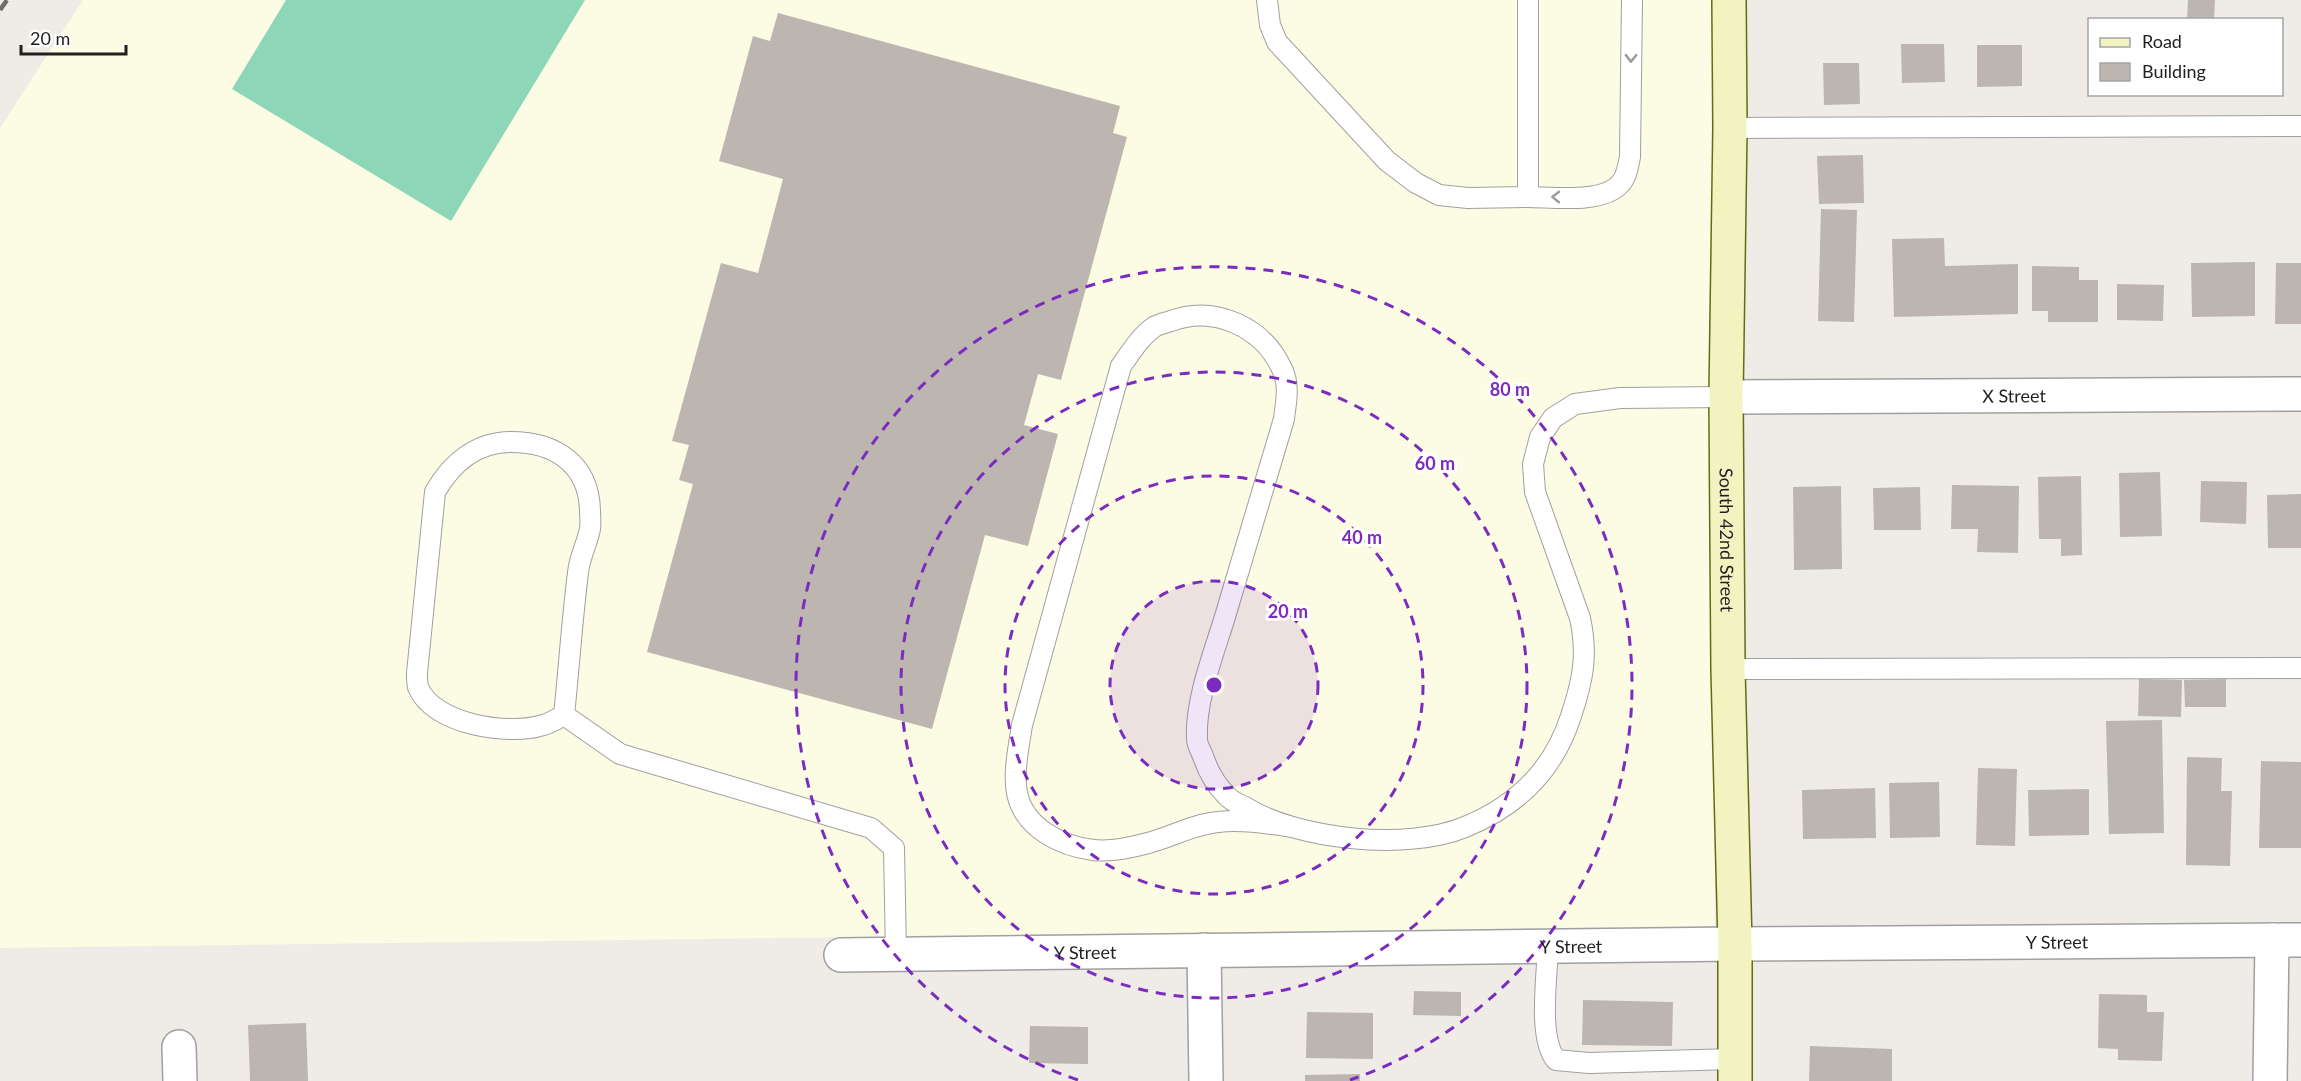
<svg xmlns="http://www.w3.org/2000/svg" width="2301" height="1081" font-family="Lato,sans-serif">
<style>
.education{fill:#fcfbe3}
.pitch{fill:#8dd6b8}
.building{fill:#bcb5b0}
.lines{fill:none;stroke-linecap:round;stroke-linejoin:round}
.lane-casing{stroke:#a0a0a0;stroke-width:22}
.street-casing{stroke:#a0a0a0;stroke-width:36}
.secondary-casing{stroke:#656c10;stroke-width:36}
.lane{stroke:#fff;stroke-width:20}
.street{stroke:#fff;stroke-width:33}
.secondary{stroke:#f2f3c0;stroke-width:33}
.rail{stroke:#6d6d6d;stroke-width:4.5;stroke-dasharray:12 12;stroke-linecap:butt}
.oneway{stroke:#9a9a9a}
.ring{fill:none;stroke:#7b2cbf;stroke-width:3;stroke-dasharray:10 8}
.labels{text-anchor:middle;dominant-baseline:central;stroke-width:6;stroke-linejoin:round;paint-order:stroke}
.street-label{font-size:18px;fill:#1f1f1f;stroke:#fff}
.centre{fill:#7b2cbf;stroke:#fff;stroke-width:3}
.ring-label{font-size:18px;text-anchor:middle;font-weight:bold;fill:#7b2cbf;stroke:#fff;stroke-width:6;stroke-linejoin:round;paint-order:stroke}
</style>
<rect width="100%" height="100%" fill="#efece7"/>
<path class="education" d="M83 0H1717L1715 926 0 948V128Z"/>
<path class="pitch" d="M286 0H585L451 221 232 89Z"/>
<path class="building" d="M2188 0H2215L2214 20H2187Z
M778 13 1120 106 1113 133 1127 137 1061 380 1038 374 1024 425 1058 434 1028 546 985 535 932 729 647 652 693 484 679 480 689 445 672 441 721 263 758 273 783 179 719 161 753 36 770 41Z
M1901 44H1944L1945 82 1902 83Z
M1977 45H2022V86L1977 87Z
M1823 63H1859L1860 104 1824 105Z
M1863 155 1864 203 1819 204 1817 156Z
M1821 209 1857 210 1854 322 1818 321Z
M1944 238 1945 266 2018 264V314L1894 317 1892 239Z
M2255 262V316L2192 317 2191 263Z
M2276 263H2301V324H2275Z
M2032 266 2079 267V280H2098V322H2048V311H2032Z
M2117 284 2164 285 2163 321 2117 320Z
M2160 472 2162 536 2120 537 2119 473Z
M2081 476 2082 555 2061 556V539H2039L2038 477Z
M2201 481 2247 482 2246 524 2200 522Z
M1952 485 2019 486 2018 553 1977 552 1978 529H1951Z
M1841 486 1842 569 1794 570 1793 487Z
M1920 487 1921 530H1874L1873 488Z
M2301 494V548H2268L2267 495Z
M2139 679 2182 680 2181 717 2138 716Z
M2226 679V707H2185L2184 680Z
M2162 720 2164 833 2109 834 2106 721Z
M2187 757 2222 758 2221 791H2232L2230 866 2186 865Z
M2261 761 2301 762V848H2259Z
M1978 768 2017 769 2015 846 1976 845Z
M1939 782 1940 837 1890 838 1889 783Z
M1875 788 1876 838 1803 839 1802 790Z
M2089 789V835L2029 836 2028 790Z
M1414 991 1461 992V1016L1413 1015Z
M2099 994 2147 995V1012H2164L2162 1061 2118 1060V1049L2098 1048Z
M1583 1000 1673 1002 1672 1046 1582 1045Z
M1307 1012 1373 1013V1059L1306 1058Z
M306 1023 308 1081H250L248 1025Z
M1030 1026 1088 1027V1064L1029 1063Z
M1810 1046 1892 1049V1081H1809Z
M1360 1074V1081H1305V1075Z"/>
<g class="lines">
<defs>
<path id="lane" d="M1267 0 1270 25 1277 42 1387 161 1416 183 1439 195 1468 198 1528 197V0
M1730 128 2301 126
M1528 197C1553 197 1602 204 1620 184 1627 177 1628 166 1630 157L1632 0
M1728 669 2301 668
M564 715C558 718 551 723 543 725 510 736 433 725 418 687 417 683 417 677 417 673L435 492C451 464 476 442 511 442 555 442 589 464 590 511 590 517 591 523 590 529 587 544 579 558 578 573 572 620 569 668 564 715L620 754 871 828 894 848 896 955
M1291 827C1268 823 1242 819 1218 822 1194 824 1171 837 1148 843 1130 848 1111 852 1093 850 1061 846 1024 828 1017 793 1013 772 1019 746 1022 725L1121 366C1131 352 1140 337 1154 327 1159 324 1165 323 1171 321 1215 305 1263 327 1282 369 1290 385 1286 402 1284 419 1264 486 1244 553 1224 620 1213 655 1195 702 1197 739 1197 745 1201 751 1203 756 1208 771 1215 784 1226 795 1230 800 1238 804 1245 807 1298 840 1407 851 1465 827 1517 806 1554 769 1571 716 1583 680 1588 655 1580 618L1535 492 1533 464 1540 437 1553 418 1575 404 1620 398 1726 397
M1548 947C1547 977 1538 1038 1556 1060L1589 1063 1735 1059"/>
<g id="street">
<path id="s1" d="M1726 397 2301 394"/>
<path d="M1204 950 1206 1081"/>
<path id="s2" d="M841 955 1735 944 2301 940"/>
<path d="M179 1047 180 1081"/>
<path d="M2270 1081 2272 940"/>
</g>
<g id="secondary">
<path id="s3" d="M1729 0 1730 128 1726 397 1728 669 1735 944V1081"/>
</g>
</defs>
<use href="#lane" class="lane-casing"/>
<use href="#street" class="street-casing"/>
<use href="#secondary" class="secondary-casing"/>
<use href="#lane" class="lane"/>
<use href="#street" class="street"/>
<use href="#secondary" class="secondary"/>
<path class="rail" d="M0 10 7 0"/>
</g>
<defs><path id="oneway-chevron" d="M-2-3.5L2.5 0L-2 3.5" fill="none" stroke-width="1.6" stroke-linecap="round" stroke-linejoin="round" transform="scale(1.5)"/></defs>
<g class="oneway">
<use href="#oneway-chevron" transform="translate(1631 58) rotate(91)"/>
<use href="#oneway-chevron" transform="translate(1556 197) rotate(-179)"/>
</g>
<circle cx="1214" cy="685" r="104" fill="#7b2cbf" fill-opacity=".12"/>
<g class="ring">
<circle cx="1214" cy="685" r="104"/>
<circle cx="1214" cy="685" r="209"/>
<circle cx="1214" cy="685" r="313"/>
<path d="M1078 1080A418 418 0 1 1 1350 1080"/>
</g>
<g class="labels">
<g class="street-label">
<text stroke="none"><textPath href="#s1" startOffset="288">X Street</textPath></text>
<text stroke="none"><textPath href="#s3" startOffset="540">South 42nd Street</textPath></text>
<text stroke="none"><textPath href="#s2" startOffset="1216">Y Street</textPath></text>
<text stroke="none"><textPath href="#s2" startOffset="730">Y Street</textPath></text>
<text stroke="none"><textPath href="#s2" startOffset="244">Y Street</textPath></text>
</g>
</g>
<circle cx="1214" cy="685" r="9" class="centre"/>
<g class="ring-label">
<text x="1510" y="396">80 m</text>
<text x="1435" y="470">60 m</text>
<text x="1362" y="544">40 m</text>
<text x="1288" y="618">20 m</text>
</g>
<rect x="2088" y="18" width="195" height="78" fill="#ffffff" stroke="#a5a5a5" stroke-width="1.5"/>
<rect x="2100" y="38" width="30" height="9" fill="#f2f3c0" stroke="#a5a5a5" stroke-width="1.5"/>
<text x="2142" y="48" font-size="18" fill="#1f1f1f">Road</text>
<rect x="2100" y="63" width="30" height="18" fill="#bcb5b0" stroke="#a5a5a5" stroke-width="1.5"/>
<text x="2142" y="78" font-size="18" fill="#1f1f1f">Building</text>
<path d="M21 45v9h105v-9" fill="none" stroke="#1f1f1f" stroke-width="3"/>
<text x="30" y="45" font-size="18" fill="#1f1f1f" stroke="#ffffff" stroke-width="4.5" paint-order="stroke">20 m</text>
</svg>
